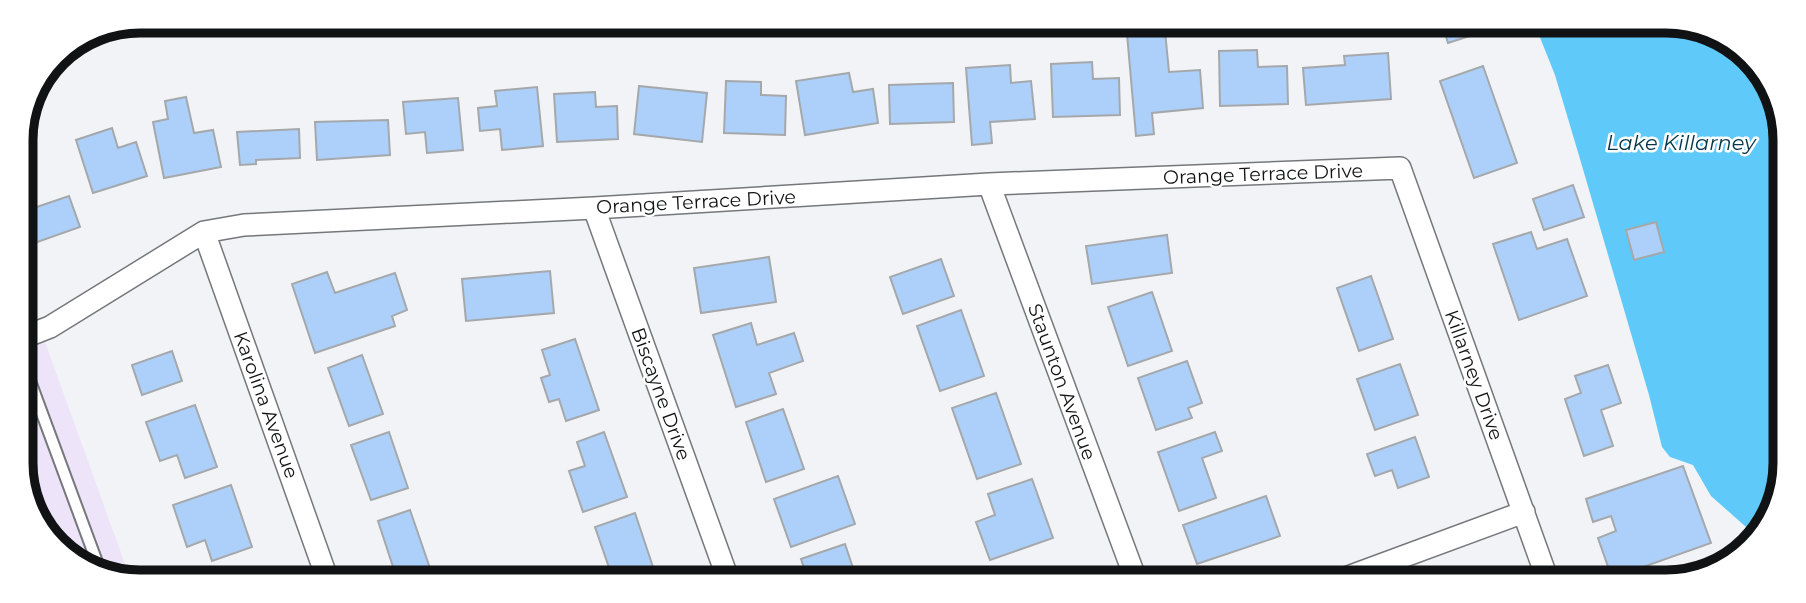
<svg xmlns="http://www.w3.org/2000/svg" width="1806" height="603" font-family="Montserrat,sans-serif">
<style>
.commercial{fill:#eee4f9}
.water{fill:#5fcaf9}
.building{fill:#add0fb;stroke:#a5a8aa;stroke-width:2}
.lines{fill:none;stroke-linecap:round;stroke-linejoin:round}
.lane-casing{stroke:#75777a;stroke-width:14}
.street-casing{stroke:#75777a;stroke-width:24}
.lane{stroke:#fff;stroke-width:10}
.street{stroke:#fff;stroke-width:21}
.labels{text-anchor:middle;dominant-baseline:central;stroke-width:5;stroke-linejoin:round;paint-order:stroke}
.street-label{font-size:19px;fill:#111213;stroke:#fff}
.water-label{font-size:21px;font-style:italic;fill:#033649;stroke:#fff}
.rim{fill:none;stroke:#111213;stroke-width:9}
</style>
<rect width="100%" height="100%" fill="#f1f3f6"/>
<path class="commercial" d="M22 278 130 578H109L51 542 23 485Z"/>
<path class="water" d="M1535 25H1697L1755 61 1783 118 1781 494 1754 534 1711 496 1693 465 1670 457 1662 447 1649 395 1580 159 1555 75Z"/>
<path class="building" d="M1442 24 1504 25 1448 43Z
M1165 31 1169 72 1200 70 1203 108 1152 113 1154 134 1136 136 1127 34Z
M1257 50 1258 67 1287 66 1288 104 1220 106 1219 51Z
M1388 53 1391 99 1306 105 1303 68 1345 65 1344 56Z
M1092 62 1093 79 1119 78 1120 115 1053 117 1051 64Z
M1010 65 1011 83 1031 81 1035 119 990 122 992 143 972 145 966 68Z
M1483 66 1517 163 1474 178 1440 81Z
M849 73 853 92 873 89 878 123 805 135 796 81Z
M726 81 761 82V95L786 96 785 135 724 133Z
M953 83 954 122 890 124 889 85Z
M639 86 707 93 702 142 634 134Z
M537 87 543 146 502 150 500 129 480 131 478 108 497 106 495 91Z
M595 92 596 107 617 106 618 139 557 142 554 94Z
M186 97 194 133 213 130 221 167 164 178 153 122 168 119 165 101Z
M458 98 463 150 427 153 425 132 406 134 403 102Z
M388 120 390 155 317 160 315 122Z
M112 128 118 148 136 142 147 176 93 193 76 140Z
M299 129 300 158 256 160V164L240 165 237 132Z
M1573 185 1584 217 1544 230 1533 199Z
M69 196 80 227 26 246 22 235V212Z
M1656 222 1664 252 1634 260 1626 230Z
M1531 232 1537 249 1567 239 1587 296 1519 320 1493 244Z
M1167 235 1172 273 1092 284 1086 246Z
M769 257 776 302 701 313 694 268Z
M941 259 954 296 903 314 890 277Z
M550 271 554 313 466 321 462 279Z
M327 272 335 293 395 273 407 310 392 316 395 326 315 353 292 284Z
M1371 276 1393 339 1359 351 1337 288Z
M1152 292 1172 351 1128 366 1108 307Z
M961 310 984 376 940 391 917 326Z
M751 323 757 345 794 333 803 361 769 373 776 394 736 407 713 335Z
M575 339 599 410 566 421 559 399 549 402 541 378 550 375 542 350Z
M172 351 182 381 142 395 132 365Z
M362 355 383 414 349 426 328 368Z
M1187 361 1202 403 1188 408 1192 418 1156 430 1138 378Z
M1400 364 1418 415 1375 430 1357 379Z
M1608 365 1621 403 1601 410 1613 446 1584 456 1565 399 1581 393 1575 376Z
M996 393 1021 464 977 479 952 408Z
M195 405 217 467 185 478 177 455 160 461 146 422Z
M783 409 804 469 766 482 746 422Z
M389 432 408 488 371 500 351 445Z
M604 432 627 497 583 512 569 471 585 466 577 442Z
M1215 432 1222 451 1202 458 1216 498 1179 511 1158 452Z
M1415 437 1429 477 1398 488 1392 470 1375 476 1367 454Z
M23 450 58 546 51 542 23 485Z
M1683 466 1711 543 1612 578 1598 538 1616 531 1611 516 1593 522 1586 499Z
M838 476 855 524 791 547 774 499Z
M1032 479 1053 538 990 560 976 522 995 515 988 494Z
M231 485 252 547 212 561 205 540 187 547 173 505Z
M1266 496 1280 536 1197 564 1183 525Z
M410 510 433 577 429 579H397L378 521Z
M635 513 657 579H613L595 527Z
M845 544 857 580H808L801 559Z
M257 572 259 578H239Z"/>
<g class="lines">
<defs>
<path id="lane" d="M23 362 101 573"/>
<path id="street" d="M989 184 1136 580
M594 208 728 579
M204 232 327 578
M22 338 50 327 204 232 244 225 594 208 989 184 1400 168 1548 581
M1337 581 1524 512"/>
</defs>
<use href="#lane" class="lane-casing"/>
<use href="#street" class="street-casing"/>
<use href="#lane" class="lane"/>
<use href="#street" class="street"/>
</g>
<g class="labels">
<g class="street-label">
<text transform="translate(1263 174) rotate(-2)">Orange Terrace Drive</text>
<text transform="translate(696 202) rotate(-3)">Orange Terrace Drive</text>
<text transform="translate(1474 375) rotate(70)">Killarney Drive</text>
<text transform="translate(1062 382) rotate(70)">Staunton Avenue</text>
<text transform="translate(661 394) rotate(70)">Biscayne Drive</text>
<text transform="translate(266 405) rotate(70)">Karolina Avenue</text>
</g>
<g class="water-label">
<text x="1681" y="142">Lake Killarney</text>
</g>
</g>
<path d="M0 0H1806V603H0ZM140 33H1666A107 107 0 0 1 1773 140V463A107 107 0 0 1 1666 570H140A107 107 0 0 1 33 463V140A107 107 0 0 1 140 33Z" fill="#fff" fill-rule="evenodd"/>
<path class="rim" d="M140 33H1666A107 107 0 0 1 1773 140V463A107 107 0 0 1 1666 570H140A107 107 0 0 1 33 463V140A107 107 0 0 1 140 33Z"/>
</svg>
